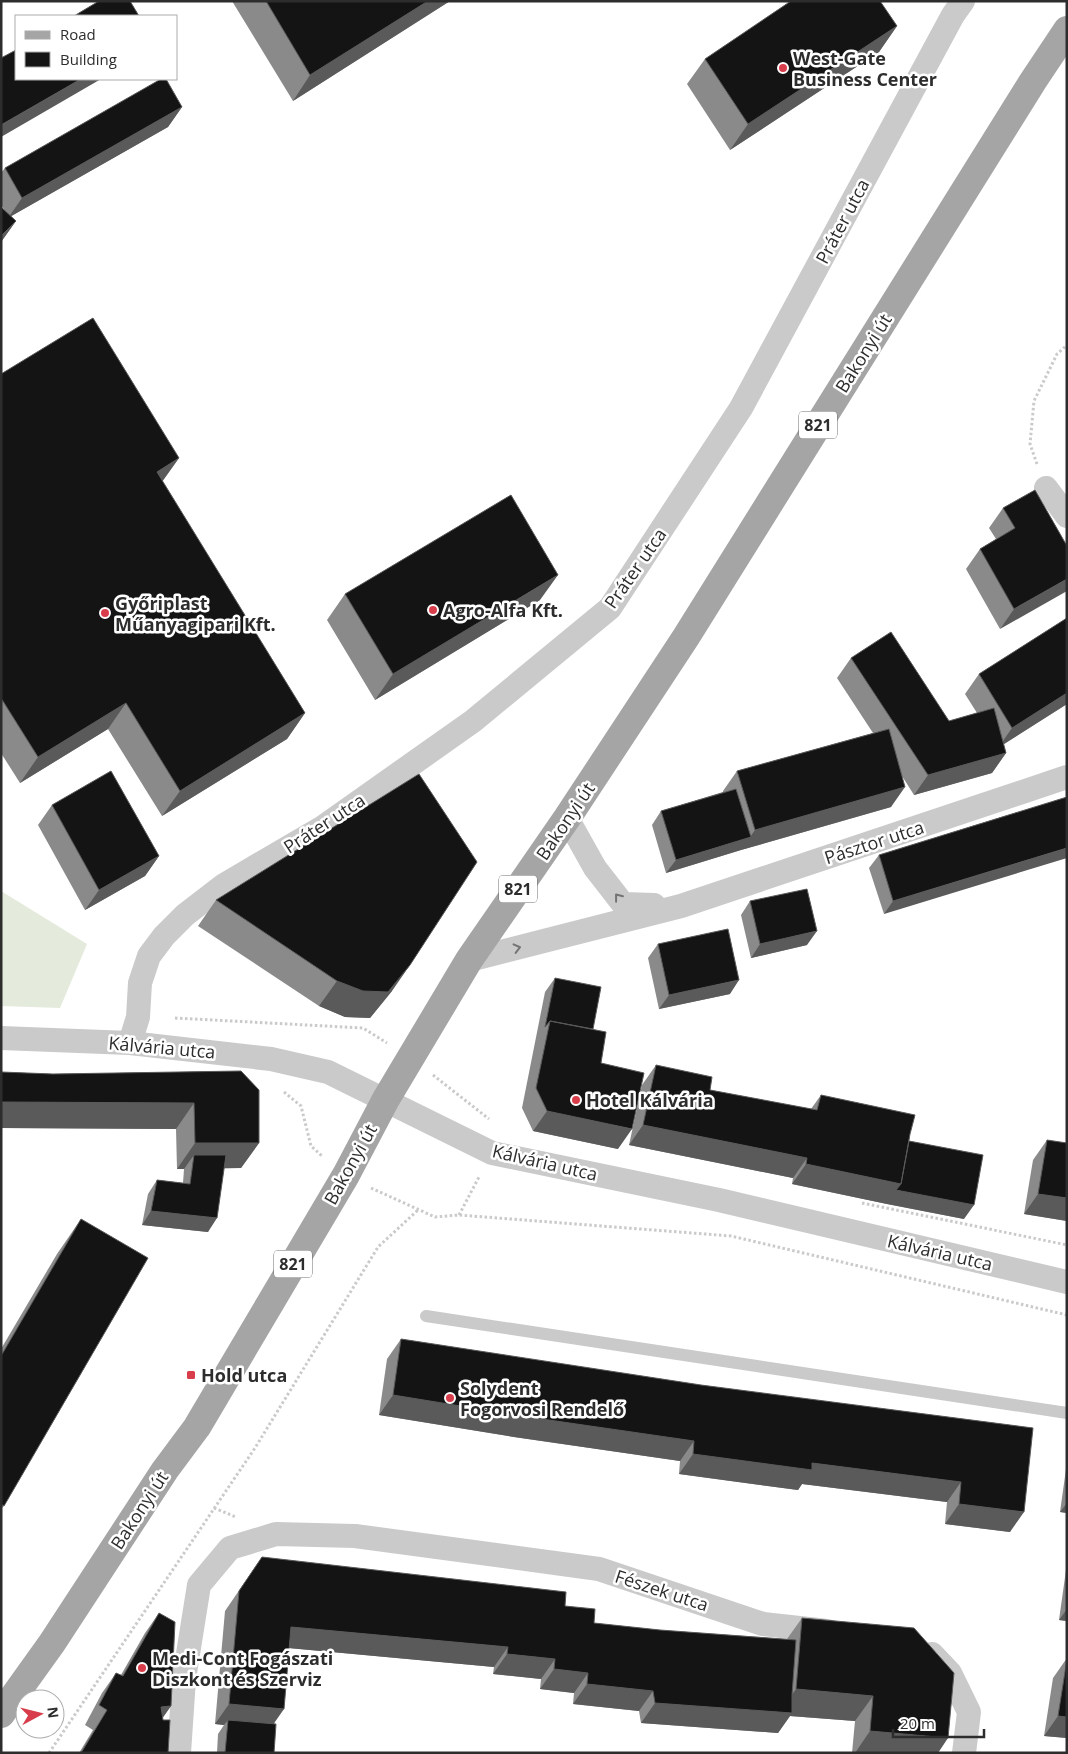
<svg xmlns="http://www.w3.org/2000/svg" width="1068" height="1754" font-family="'Open Sans',sans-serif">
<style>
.grass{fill:#e4eadc}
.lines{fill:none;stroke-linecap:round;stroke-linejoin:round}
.path{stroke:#cacaca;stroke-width:3;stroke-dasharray:2.5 2.5;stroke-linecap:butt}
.service{stroke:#cacaca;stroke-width:12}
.minor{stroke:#cacaca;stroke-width:24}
.primary{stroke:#a5a5a5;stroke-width:28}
.wall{fill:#8a8a8a}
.shaded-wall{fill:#5a5a5a}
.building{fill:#141414;stroke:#5a5a5a}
.oneway{stroke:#747474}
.poi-dot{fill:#d73d4a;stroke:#fff;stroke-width:2}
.labels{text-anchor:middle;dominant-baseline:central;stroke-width:5;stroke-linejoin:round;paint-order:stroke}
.shield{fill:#fff;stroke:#6c6c6c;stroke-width:1}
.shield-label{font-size:16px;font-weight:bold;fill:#2d2d2d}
.poi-label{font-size:18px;font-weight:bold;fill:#2d2d2d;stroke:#fff;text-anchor:start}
.street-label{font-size:18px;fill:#2d2d2d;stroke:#fff}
</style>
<rect width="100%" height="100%" fill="#fff"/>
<path class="grass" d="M1 891 87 944 60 1008 1 1006Z"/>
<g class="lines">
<path class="path" d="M1037 464 1030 444 1034 401 1057 354 1067 345
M175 1018 363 1028 387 1043
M433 1075 489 1119
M284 1092 301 1106 311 1146 322 1156
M371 1188 435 1217 459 1215 731 1236 1067 1315
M862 1203 1067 1245
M459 1215 479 1177
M214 1508 236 1517
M49 1753 255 1448 378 1247 418 1210"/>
<path class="service" d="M426 1316 1067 1413"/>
<path class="minor" d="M1046 488 1067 516
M567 818 595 868 623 904 654 905
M469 960 681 906 1067 777
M1 1038 130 1043 271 1059 328 1072 492 1153 719 1200 1067 1282
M130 1043 138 1017 140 983 149 956 164 936 185 915 224 885 323 827 473 721 610 608 741 408 953 15 963 1
M932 1654 950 1673 969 1712 964 1753
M179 1753 184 1679 199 1585 230 1548 276 1534 355 1536 599 1569 763 1624 827 1631"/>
<path class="primary" d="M1 1714 52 1643 165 1470 197 1427 346 1175 386 1099 469 960 567 818 686 637 1033 81 1067 30"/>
</g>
<path class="wall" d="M232 1H450L293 101Z
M897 26 879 52 730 150 687 84 705 59Z
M182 107 168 127 11 216 16 221 1 242V207L4 209 1 205V173L5 168Z
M1 374 179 458 162 482 305 713 287 739 162 816 108 729 20 783 1 753Z
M1003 508 1067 546 1000 629 966 569 980 549 996 539 989 528Z
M345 594 540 600 375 700 327 620Z
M1067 618V704L1003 744 1006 753 992 773 914 795 902 776 891 807 741 850 666 873 652 825 661 811 723 792V791L737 771 873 733 837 678 851 658 949 721 977 713 965 694 979 674Z
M1067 797 884 914 869 868 879 855Z
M52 805 159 856 145 876 85 910 38 825Z
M216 900 392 991 370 1018 345 1017 319 1006 198 926Z
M750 901 807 945 751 958 741 915Z
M658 944 730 994 659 1009 648 958Z
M555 978 593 1029 601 1063 618 1149 533 1131 522 1108 545 992Z
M656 1065 710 1090 811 1109 821 1095 910 1134 909 1141 964 1219 887 1204 792 1184 793 1178 629 1145 642 1085Z
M241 1071 259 1143 241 1168H224L208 1232 142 1225 148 1194 157 1180 183 1183 184 1169H177L176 1129 1 1128V1072L53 1074Z
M1047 1140 1067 1221 1024 1214 1033 1160Z
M81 1219 4 1506 1 1509V1349L57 1254Z
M401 1339 701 1385 1033 1428 1010 1532 945 1524 947 1502 802 1484 798 1490 679 1474 680 1461 514 1437 379 1415 387 1359Z
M1067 1462V1513L1060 1512Z
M262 1557 565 1606 594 1623 660 1630 787 1639 802 1618 938 1753H852L855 1721 790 1716 778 1733 641 1723 639 1711 573 1704 574 1693 540 1689 541 1679 493 1674 494 1667 289 1648 274 1724V1753H217L218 1734 224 1725 215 1724 225 1611Z
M1067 1563V1621L1059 1620Z
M159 1613 171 1706 162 1718 168 1753H79L93 1730 85 1725 102 1693 116 1673 121 1675 145 1633Z
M1067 1658V1738L1044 1736 1053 1678Z"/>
<path class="shaded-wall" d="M428 1H450L293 101 310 75Z
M897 26 879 52 730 150 748 124Z
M81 79H101L1 137V125Z
M182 107 168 127 8 218 22 198Z
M16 221 1 242V236Z
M179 458 161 483 157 472Z
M558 575 540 600 375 700 393 674Z
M1067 579V591L1000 629 1014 609Z
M1067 693V704L998 748 1012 728Z
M126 703 108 729 20 783 38 757Z
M305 713 287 739 162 816 180 791Z
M1006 753 992 773 914 795 928 775Z
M905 787 891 807 741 850 755 830Z
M751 837 741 850 666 873 676 860Z
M1067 848V858L884 914 893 901Z
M159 856 145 876 85 910 99 890Z
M817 931 807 945 751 958 760 944Z
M410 965 392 991 370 1018 345 1017 319 1006 337 981Z
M739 980 730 994 659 1009 669 995Z
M1 1102 194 1103 176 1129 1 1128Z
M547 1111 632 1129 618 1149 533 1131Z
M643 1125 807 1158 793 1178 629 1145Z
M195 1143H259L241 1168 192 1169 194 1155 184 1169H177Z
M806 1164 901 1184 974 1205 964 1219 887 1204 792 1184Z
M1038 1194 1067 1198V1221L1024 1214Z
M151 1211 217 1218 208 1232 142 1225Z
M393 1395 694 1441 680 1461 514 1437 379 1415Z
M693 1454 812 1463 961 1482 947 1502 802 1484 798 1490 679 1474Z
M1067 1503V1513L1060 1512Z
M959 1504 1024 1512 1010 1532 945 1524Z
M1067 1609V1621L1059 1620Z
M291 1627 508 1647 494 1667 277 1647Z
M507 1654 555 1659 541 1679 493 1674Z
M554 1669 588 1673 574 1693 540 1689Z
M587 1684 653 1691 639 1711 573 1704Z
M796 1689 873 1696 855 1721 790 1716 778 1733 641 1723 655 1703 780 1712Z
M229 1704 284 1709 270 1729 228 1720 224 1725 215 1724Z
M171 1706 157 1726 161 1707Z
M1058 1716 1067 1717V1738L1044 1736Z
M870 1731 948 1738 938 1753H855Z"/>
<path class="building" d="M99 1H130L139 16H74Z
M266 1H428L310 75Z
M791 1H880L897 26 748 124 705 59Z
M16 50V79H81L1 125V58Z
M161 79H166L182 107 22 198 5 168Z
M1 207 16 221 1 236Z
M93 318 179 458 157 472 305 713 180 791 126 703 38 757 1 698V374Z
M1035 490 1067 546V579L1014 609 980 549 1015 528 1003 508Z
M511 495 558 575 393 674 345 594Z
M1067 618V693L1012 728 979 674Z
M891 632 949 721 994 708 1006 753 928 775 851 658Z
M889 729 905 787 755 830 737 771Z
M111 771 159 856 99 890 52 805Z
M419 774 477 862 410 965 388 992 363 991 337 981 216 900Z
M736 789 751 837 676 860 661 811Z
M1067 797V848L893 901 879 855Z
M807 889 817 931 760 944 750 901Z
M728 929 739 980 669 995 658 944Z
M555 978 601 987 593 1029 550 1021 545 1027Z
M550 1021 606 1032 601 1063 644 1073 632 1129 547 1111 536 1088Z
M656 1065 712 1077 710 1090 817 1110 821 1095 915 1115 910 1134 901 1184 806 1164 807 1158 643 1125Z
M241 1071 259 1090V1143H195L194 1103 1 1102V1072L53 1074Z
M1047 1140 1067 1143V1198L1038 1194Z
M909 1141 983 1155 974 1205 896 1190 901 1184Z
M194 1155H226L217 1218 151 1211 157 1180 190 1184Z
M81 1219 148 1258 4 1506 1 1504V1356Z
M401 1339 701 1385 1033 1428 1024 1512 959 1504 961 1482 812 1463V1470L693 1454 694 1441 528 1417 393 1395Z
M262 1557 566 1592 565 1606 595 1609 594 1623 660 1630 796 1640 792 1695V1713L655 1703 653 1691 587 1684 588 1673 554 1669 555 1659 507 1654 508 1647 291 1627 284 1709 229 1704 239 1591Z
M159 1613 175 1622 171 1706 161 1707 163 1720H170L168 1753H81L107 1710 99 1705 116 1673 123 1676Z
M802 1618 914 1628 954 1673 948 1738 870 1731 873 1696 796 1689Z
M1067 1659V1717L1058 1716Z
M228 1720 276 1724 274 1753H225Z"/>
<defs><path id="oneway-chevron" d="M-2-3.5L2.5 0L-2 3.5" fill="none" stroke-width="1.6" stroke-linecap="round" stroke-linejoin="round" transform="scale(1.25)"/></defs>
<g class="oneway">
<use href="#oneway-chevron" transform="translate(618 897) rotate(-128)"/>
<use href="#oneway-chevron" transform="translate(517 948) rotate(-14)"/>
</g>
<g class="poi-dot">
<circle cx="783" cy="68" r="5"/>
<circle cx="433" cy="610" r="5"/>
<circle cx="105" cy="613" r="5"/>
<circle cx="576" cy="1100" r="5"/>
<rect x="186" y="1370" width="10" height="10" rx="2.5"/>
<circle cx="450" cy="1398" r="5"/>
<circle cx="142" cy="1668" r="5"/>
</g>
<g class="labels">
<g class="shield">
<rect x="799" y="411.5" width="38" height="27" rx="4"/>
<rect x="499" y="875.5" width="38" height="27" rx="4"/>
<rect x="274" y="1250.5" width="38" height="27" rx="4"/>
</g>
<g class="shield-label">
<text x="818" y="425">821</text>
<text x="518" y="889">821</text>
<text x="293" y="1264">821</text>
</g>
<g class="poi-label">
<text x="793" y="58">West-Gate<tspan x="793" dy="21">Business Center</tspan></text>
<text x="115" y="603">Győriplast<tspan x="115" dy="21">Műanyagipari Kft.</tspan></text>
<text x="443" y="610">Agro-Alfa Kft.</text>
<text x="586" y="1100">Hotel Kálvária</text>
<text x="201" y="1375">Hold utca</text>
<text x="460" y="1388">Solydent<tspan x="460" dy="21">Fogorvosi Rendelő</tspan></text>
<text x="152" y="1658">Medi-Cont Fogászati<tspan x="152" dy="21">Diszkont és Szerviz</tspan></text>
</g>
<g class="street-label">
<text transform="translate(842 221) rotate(-62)">Práter utca</text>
<text transform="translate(863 353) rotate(-58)">Bakonyi út</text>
<text transform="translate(635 568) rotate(-55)">Práter utca</text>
<text transform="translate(565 821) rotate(-56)">Bakonyi út</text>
<text transform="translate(324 823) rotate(-33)">Práter utca</text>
<text transform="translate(874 842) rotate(-18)">Pásztor utca</text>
<text transform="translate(162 1047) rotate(5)">Kálvária utca</text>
<text transform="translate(545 1162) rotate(13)">Kálvária utca</text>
<text transform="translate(350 1164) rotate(-61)">Bakonyi út</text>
<text transform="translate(940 1252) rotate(13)">Kálvária utca</text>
<text transform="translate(139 1510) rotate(-57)">Bakonyi út</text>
<text transform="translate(662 1590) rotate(18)">Fészek utca</text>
</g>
</g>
<rect width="1068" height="1754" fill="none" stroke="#2d2d2d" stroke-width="5"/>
<rect x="15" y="15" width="162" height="65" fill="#ffffff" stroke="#ababab"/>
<rect x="25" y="31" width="25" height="8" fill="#a5a5a5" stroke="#ababab"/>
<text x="60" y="40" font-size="15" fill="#2d2d2d">Road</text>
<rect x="25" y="52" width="25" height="15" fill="#141414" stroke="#ababab"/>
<text x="60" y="65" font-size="15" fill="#2d2d2d">Building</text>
<g transform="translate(40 1714) rotate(83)"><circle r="24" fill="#ffffff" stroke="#ababab"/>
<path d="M0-4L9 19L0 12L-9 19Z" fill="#d73d4a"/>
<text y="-8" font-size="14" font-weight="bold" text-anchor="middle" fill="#2d2d2d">N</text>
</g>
<path d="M893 1729v8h91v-8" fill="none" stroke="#2d2d2d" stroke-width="2.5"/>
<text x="900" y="1729" font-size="15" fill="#2d2d2d" stroke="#ffffff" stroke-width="4" paint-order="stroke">20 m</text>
</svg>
